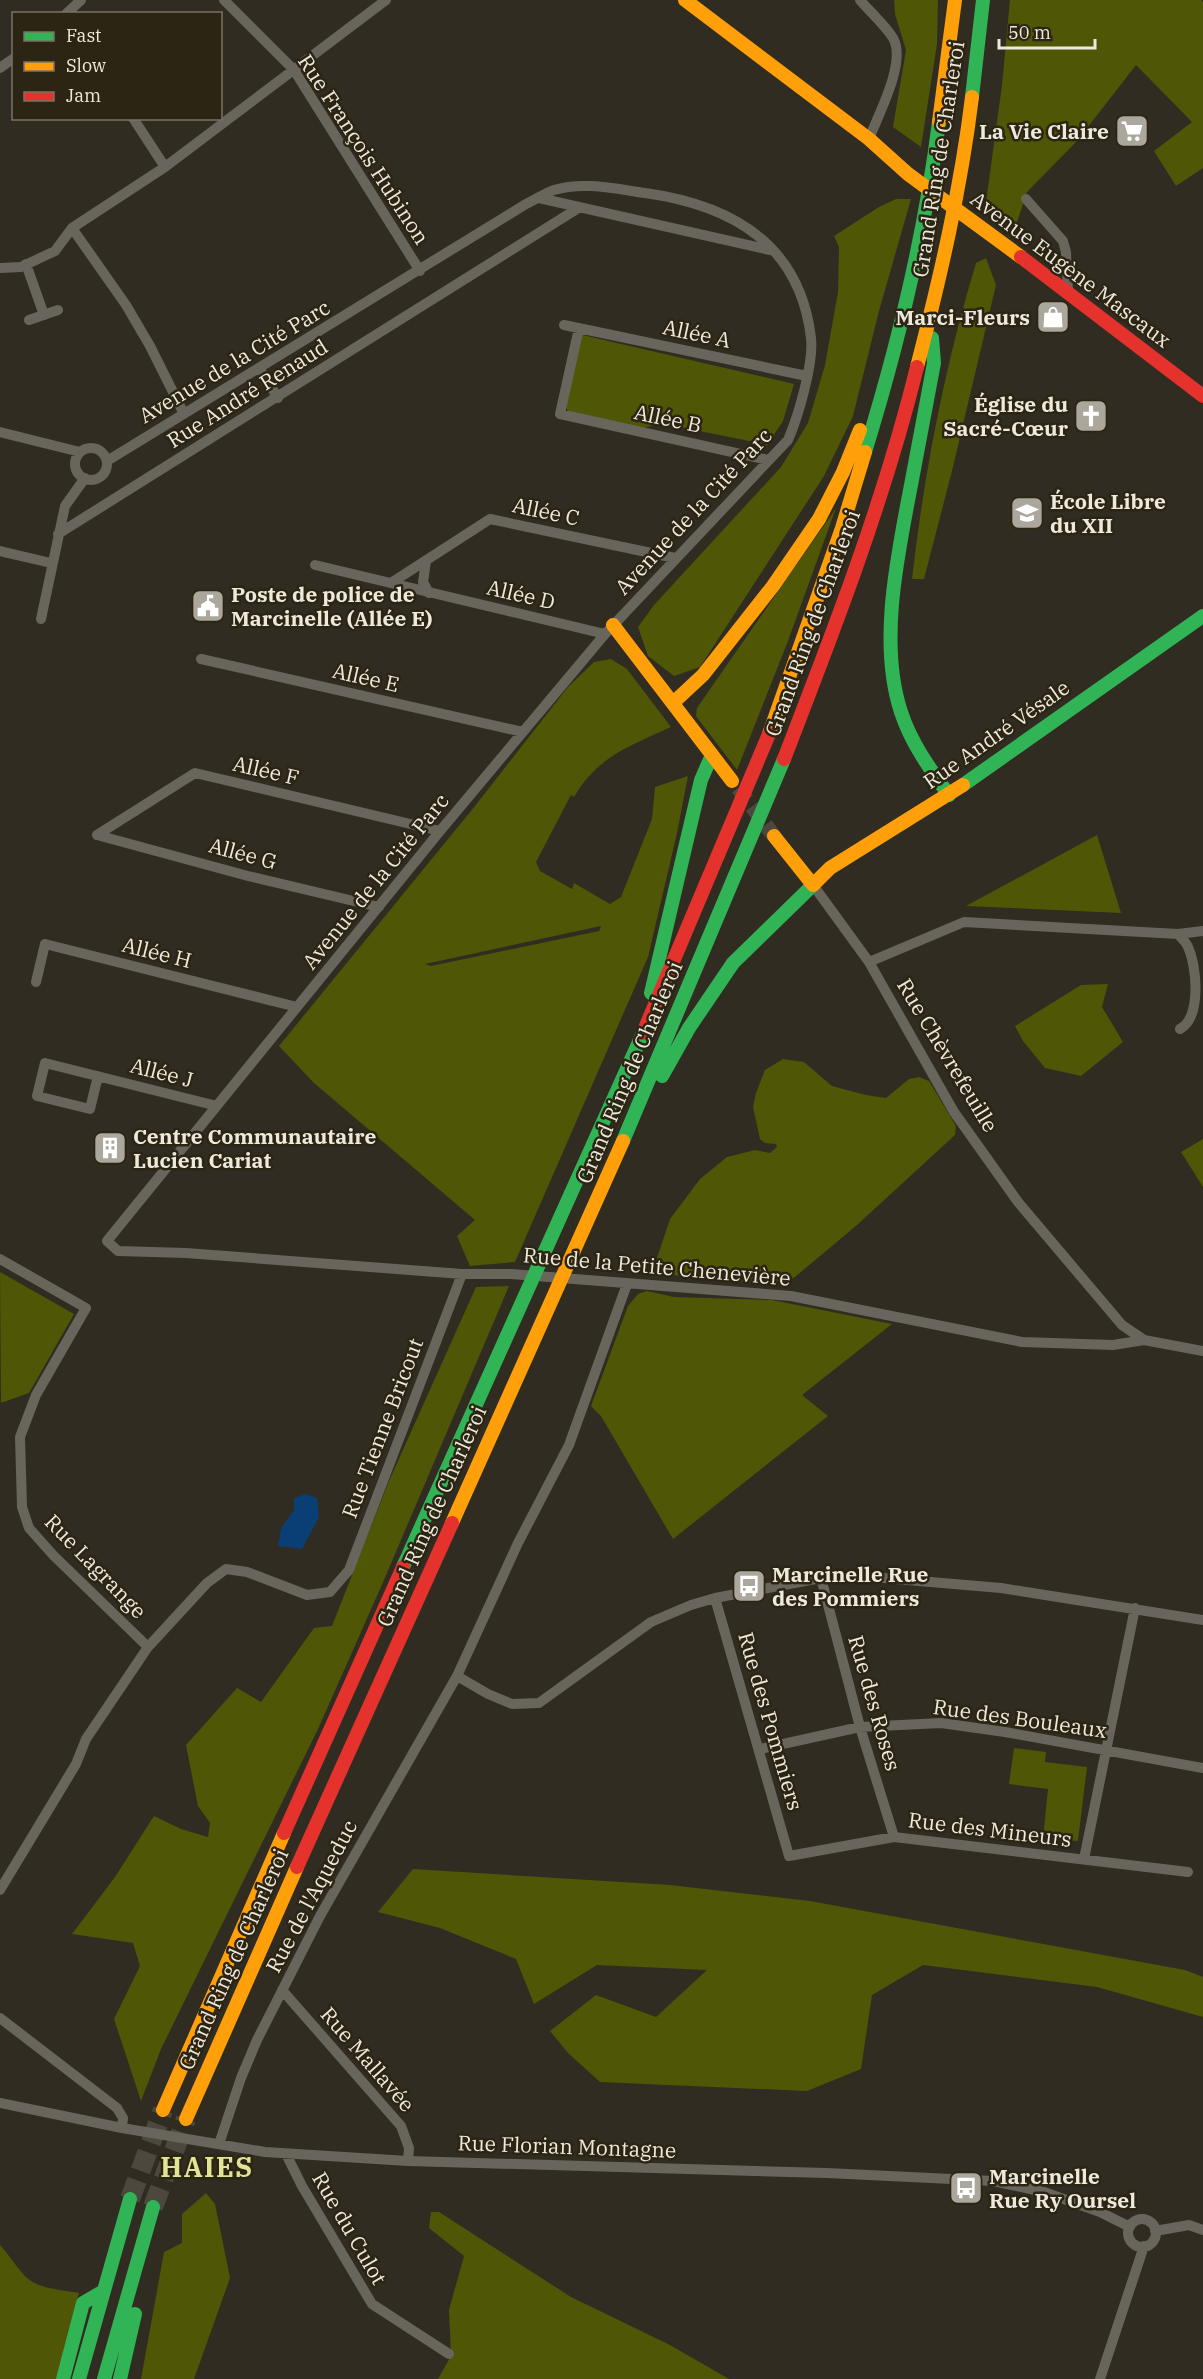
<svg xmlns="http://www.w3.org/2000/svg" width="1203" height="2379" font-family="'IBM Plex Serif',serif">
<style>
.green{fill:#4f5606;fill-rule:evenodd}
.water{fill:#093f74}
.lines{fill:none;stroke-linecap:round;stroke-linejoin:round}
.secondary-tunnel{stroke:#4c483e;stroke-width:15;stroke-dasharray:15 8;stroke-linecap:butt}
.highway-tunnel{stroke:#4c483e;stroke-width:20;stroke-dasharray:20 10;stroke-linecap:butt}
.street{stroke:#68655d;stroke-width:10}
.fast{stroke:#30b455;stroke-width:14}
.slow{stroke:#ff9f0a;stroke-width:14}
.jam{stroke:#e5322d;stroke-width:14}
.labels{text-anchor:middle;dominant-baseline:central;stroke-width:5;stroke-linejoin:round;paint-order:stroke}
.poi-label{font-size:21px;font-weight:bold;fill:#ede9dd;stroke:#2c2513;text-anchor:start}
.street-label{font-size:21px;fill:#ede9dd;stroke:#2c2513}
.district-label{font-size:27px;font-weight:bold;letter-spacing:1.5px;fill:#e1e495;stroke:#2c2513}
</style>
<rect width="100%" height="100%" fill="#302c22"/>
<path class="green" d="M894 0H938L937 44 921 147 893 127 906 50 895 14Z
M1010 0H1201L1203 2V168L1176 186 1154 151 1192 122 1136 65 1077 141 1027 192 1016 225 986 202 1002 85Z
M896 199H911L879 311 853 416 824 476 700 667 674 676 648 656 638 627 654 605 781 467 808 423 825 365 838 292 839 247 834 236 879 207Z
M986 258 996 285 952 471 924 579H912C924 473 945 365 976 263Z
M578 334 794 384 783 421 764 450 756 440 749 441 660 423 644 428 568 412 563 400Z
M836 508 788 641 737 770 696 716 697 708Z
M611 659 627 669 671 727C630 746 598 756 574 797L571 795 536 862 540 871 572 889 574 883 610 904 621 897 652 819 655 787 688 776 677 833 648 957 515 1262 470 1266 457 1236 475 1220 314 1083 279 1046 475 806 568 687 594 662ZM601 926 599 931 431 966 425 964Z
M1097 835 1121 913 966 906Z
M1108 984 1102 1007 1123 1042 1081 1076 1045 1068 1023 1041 1015 1026 1081 985Z
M783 1059 804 1062 832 1086 866 1095 886 1098 909 1079 919 1077 929 1081 956 1126 955 1135 857 1225 795 1277 778 1285 652 1273 670 1219 700 1179 727 1157 755 1150 770 1153 777 1147 776 1144 765 1143 760 1139 753 1107 756 1093 765 1070Z
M1203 1139V1187L1181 1152Z
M0 1272 74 1314 29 1393 1 1403Z
M509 1286 384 1580 318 1729 161 2049 141 2101 114 2019 140 1966 133 1943 72 1934 115 1877 154 1816 181 1829 208 1837 210 1823 198 1806 186 1745 237 1688 261 1702 314 1628 332 1626 389 1481 476 1287Z
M647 1291 674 1297 772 1300 892 1324 802 1395 828 1416 673 1539 601 1416 591 1406 628 1306 638 1294Z
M1014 1748 1046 1752 1045 1762 1087 1767 1078 1841 1043 1838 1048 1789 1009 1784Z
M413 1869 670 1885 810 1901 1185 1970 1203 1977V2017L1097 1987 923 1965 872 1995 861 2069 807 2091 600 2082 568 2053 550 2031 596 1995 656 2017 707 1970 597 1965 534 2004 516 1959 440 1928 378 1912Z
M206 2193 215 2204 230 2278 194 2379H141L164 2252 182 2243V2214Z
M431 2212H439L571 2297 670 2345 729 2379H438L451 2356 449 2310 464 2256 429 2228Z
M0 2245C9 2255 16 2266 24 2275 36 2289 63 2290 79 2293L56 2379H0Z"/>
<path class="water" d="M306 1494 317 1498 319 1517 302 1549 278 1546 281 1528 294 1510V1498Z"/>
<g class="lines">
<path class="secondary-tunnel" d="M738 788 774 836"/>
<path class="highway-tunnel" d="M130 2199 163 2110
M153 2207 186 2119"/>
<path class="street" d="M224 0 294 70 420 271
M860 0C870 12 885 25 893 38 907 62 878 115 869 139
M66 14 81 0
M0 68 14 58
M133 118 165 167
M539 198 770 250
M1026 199 1063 241 1066 252 1068 291
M72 228 126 305 150 346 184 414
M26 264 44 315
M0 268 21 267 55 251 72 228 165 167 386 0
M29 320 58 310
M564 325 807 376
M579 328 560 414 768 460
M259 368 278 398
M0 432 80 452
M75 464a16 16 0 1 1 32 0a16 16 0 1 1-32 0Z
M107 461 526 204C535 200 545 193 554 190 583 181 616 189 645 193 732 205 800 244 811 338 814 363 798 417 788 440L605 634 440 831 107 1241 118 1251 186 1253 462 1274H511L791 1296 1022 1342 1113 1345 1144 1340 1203 1351
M58 534 580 207
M0 551 51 563
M426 561 423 582 429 593
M315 565 605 634
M391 583 490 519 675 558
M41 619 65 506 85 478
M201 659 523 732
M97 835 195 773 440 831
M97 835 248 876 379 907
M813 885 869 962 954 1112 1018 1202 1122 1325 1144 1340
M1178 934C1181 938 1185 941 1187 945 1197 964 1202 1017 1180 1029
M869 962 964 922 1178 934 1203 931
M36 982 45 944 297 1007
M98 1076 90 1109 37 1096 45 1063 217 1106
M0 1259 86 1308 36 1395 20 1437 22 1507 29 1528 54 1556 148 1647
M821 1578 860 1727 894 1837
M715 1598 789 1856 894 1837 1188 1872
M457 1676 488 1694 512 1704 539 1703 651 1622 691 1605 715 1598 821 1578 872 1577 1001 1588 1203 1620
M760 1749 860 1727 941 1723 1005 1732 1203 1768
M1084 1859 1135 1608
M0 1890 76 1764 86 1739 148 1647 207 1583 226 1569 247 1572 307 1595 330 1592 349 1570 462 1274
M282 1990 401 2126 409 2148 408 2161
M0 2018 117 2108 123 2118 122 2128
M0 2103 122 2128 265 2152 408 2161 827 2173 993 2181 1044 2192 1100 2212 1130 2227
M219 2144 241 2078 257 2040 320 1916 457 1676 518 1543 569 1445 627 1284
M286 2154 302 2186 372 2304 449 2354
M1128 2233a14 14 0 1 1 28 0a14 14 0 1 1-28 0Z
M1155 2231 1189 2225 1203 2230
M1100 2379 1144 2246"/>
<path class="fast" d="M972 97 983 0
M932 338 934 363C926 404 919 444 911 485 898 554 878 643 901 712 911 743 930 769 949 795
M865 452C898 345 925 233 939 122
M963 785 1203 616
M651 993 701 780 712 755
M662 1076 689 1028 733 963 813 885
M623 1141 784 759
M403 1567 643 1033
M63 2379 83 2303 102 2292
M79 2379 130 2199
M104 2379 153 2207
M120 2379 135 2314"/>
<path class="slow" d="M685 0 869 139 908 174 1021 257
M939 122 955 0
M917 367C940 278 961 188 972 97
M613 625 732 781
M674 702 703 675 773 586 819 519 843 472 860 430
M769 734 842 528 865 452
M774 836 813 885 830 868 963 785
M452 1523 623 1141
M163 2110 284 1833
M186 2119 297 1867"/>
<path class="jam" d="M1021 257 1203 396
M784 759C834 630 884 501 917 367
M643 1033 769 734
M284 1833 403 1567
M297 1867 452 1523"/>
</g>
<defs>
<symbol id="supermarket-square" viewBox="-11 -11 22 22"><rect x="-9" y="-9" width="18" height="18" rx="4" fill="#aba79c" stroke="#2c2513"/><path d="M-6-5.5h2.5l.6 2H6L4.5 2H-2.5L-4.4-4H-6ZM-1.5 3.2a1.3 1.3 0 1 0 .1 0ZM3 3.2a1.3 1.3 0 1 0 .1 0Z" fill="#fff"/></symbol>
<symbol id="shop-square" viewBox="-11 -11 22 22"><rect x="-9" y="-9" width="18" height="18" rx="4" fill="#aba79c" stroke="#2c2513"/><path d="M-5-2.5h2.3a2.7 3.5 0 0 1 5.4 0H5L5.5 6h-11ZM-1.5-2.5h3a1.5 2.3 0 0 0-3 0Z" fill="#fff"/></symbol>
<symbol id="church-square" viewBox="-11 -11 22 22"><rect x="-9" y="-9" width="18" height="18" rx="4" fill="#aba79c" stroke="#2c2513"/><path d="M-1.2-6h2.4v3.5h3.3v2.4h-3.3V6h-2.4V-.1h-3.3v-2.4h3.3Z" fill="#fff"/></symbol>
<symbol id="school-square" viewBox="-11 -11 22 22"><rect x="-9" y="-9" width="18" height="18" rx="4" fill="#aba79c" stroke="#2c2513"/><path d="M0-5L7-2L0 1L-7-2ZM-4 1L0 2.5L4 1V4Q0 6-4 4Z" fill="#fff"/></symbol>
<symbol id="civic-square" viewBox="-11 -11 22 22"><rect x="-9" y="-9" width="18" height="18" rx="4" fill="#aba79c" stroke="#2c2513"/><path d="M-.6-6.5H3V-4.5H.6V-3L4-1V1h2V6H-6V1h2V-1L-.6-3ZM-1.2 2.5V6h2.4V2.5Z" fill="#fff"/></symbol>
<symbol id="building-square" viewBox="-11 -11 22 22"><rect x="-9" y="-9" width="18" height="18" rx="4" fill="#aba79c" stroke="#2c2513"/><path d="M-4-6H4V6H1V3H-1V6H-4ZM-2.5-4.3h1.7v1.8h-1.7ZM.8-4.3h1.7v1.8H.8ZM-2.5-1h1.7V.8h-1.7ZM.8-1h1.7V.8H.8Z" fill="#fff"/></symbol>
<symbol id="bus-square" viewBox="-11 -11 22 22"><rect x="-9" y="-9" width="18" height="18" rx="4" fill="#aba79c" stroke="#2c2513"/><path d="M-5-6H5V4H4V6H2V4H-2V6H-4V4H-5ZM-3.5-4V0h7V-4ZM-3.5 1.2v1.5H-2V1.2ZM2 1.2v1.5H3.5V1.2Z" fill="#fff"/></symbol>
</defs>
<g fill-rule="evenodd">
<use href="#supermarket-square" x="1113" y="112" width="38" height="38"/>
<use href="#shop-square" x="1034" y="298" width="38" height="38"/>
<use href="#church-square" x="1072" y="397" width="38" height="38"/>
<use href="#school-square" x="1008" y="494" width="38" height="38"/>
<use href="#civic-square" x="189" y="587" width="38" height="38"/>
<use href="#building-square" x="91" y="1129" width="38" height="38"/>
<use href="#bus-square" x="730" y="1567" width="38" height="38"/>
<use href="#bus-square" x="947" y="2169" width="38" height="38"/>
</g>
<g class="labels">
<g class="poi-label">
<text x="1109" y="131" text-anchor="end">La Vie Claire</text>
<text x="1030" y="317" text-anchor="end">Marci-Fleurs</text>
<text x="1068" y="404" text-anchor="end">Église du<tspan x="1068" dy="24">Sacré-Cœur</tspan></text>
<text x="1050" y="501">École Libre<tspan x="1050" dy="24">du XII</tspan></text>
<text x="231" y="594">Poste de police de<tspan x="231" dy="24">Marcinelle (Allée E)</tspan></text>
<text x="133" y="1136">Centre Communautaire<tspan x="133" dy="24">Lucien Cariat</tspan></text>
<text x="772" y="1574">Marcinelle Rue<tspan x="772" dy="24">des Pommiers</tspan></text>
<text x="989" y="2176">Marcinelle<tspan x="989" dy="24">Rue Ry Oursel</tspan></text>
</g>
<g class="street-label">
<text transform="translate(364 149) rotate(57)">Rue François Hubinon</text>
<text transform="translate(938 159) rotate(-81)">Grand Ring de Charleroi</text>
<text transform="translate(1071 269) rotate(37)">Avenue Eugène Mascaux</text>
<text transform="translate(697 333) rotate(12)">Allée A</text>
<text transform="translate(234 361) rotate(-31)">Avenue de la Cité Parc</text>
<text transform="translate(247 393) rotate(-32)">Rue André Renaud</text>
<text transform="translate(668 418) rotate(12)">Allée B</text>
<text transform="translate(546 511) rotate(12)">Allée C</text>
<text transform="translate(693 511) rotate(-47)">Avenue de la Cité Parc</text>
<text transform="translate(521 594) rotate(13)">Allée D</text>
<text transform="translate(812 623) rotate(-70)">Grand Ring de Charleroi</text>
<text transform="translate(366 677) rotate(13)">Allée E</text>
<text transform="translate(996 734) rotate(-35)">Rue André Vésale</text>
<text transform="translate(266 770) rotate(13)">Allée F</text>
<text transform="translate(243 853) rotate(15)">Allée G</text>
<text transform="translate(375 881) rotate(-51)">Avenue de la Cité Parc</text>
<text transform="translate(157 952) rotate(14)">Allée H</text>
<text transform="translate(948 1055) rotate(59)">Rue Chèvrefeuille</text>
<text transform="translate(162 1072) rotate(14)">Allée J</text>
<text transform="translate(629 1072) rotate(-67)">Grand Ring de Charleroi</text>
<text transform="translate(657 1266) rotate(5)">Rue de la Petite Chenevière</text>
<text transform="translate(382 1428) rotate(-69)">Rue Tienne Bricout</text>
<text transform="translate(431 1516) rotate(-66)">Grand Ring de Charleroi</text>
<text transform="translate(96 1566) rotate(46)">Rue Lagrange</text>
<text transform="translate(875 1703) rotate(74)">Rue des Roses</text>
<text transform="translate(1020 1718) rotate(8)">Rue des Bouleaux</text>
<text transform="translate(771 1721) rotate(74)">Rue des Pommiers</text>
<text transform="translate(990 1829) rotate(7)">Rue des Mineurs</text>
<text transform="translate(311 1896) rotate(-62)">Rue de l'Aqueduc</text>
<text transform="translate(233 1959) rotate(-66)">Grand Ring de Charleroi</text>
<text transform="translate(368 2059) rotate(49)">Rue Mallavée</text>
<text transform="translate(567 2146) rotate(2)">Rue Florian Montagne</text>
<text transform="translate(350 2228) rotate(60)">Rue du Culot</text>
</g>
<g class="district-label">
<text x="207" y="2166">HAIES</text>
</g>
</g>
<rect x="12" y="12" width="210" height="108" fill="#2c2513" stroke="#797364" stroke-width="1.5"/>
<rect x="24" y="32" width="30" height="9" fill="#30b455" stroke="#797364" stroke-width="1.5"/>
<text x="66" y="42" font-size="18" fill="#ede9dd">Fast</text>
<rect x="24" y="62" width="30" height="9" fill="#ff9f0a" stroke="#797364" stroke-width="1.5"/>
<text x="66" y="72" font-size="18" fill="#ede9dd">Slow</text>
<rect x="24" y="92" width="30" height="9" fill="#e5322d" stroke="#797364" stroke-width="1.5"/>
<text x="66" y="102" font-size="18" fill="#ede9dd">Jam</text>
<path d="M999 39v9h96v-9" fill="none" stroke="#ede9dd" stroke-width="3"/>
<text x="1008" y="39" font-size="18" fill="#ede9dd" stroke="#2c2513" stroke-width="4.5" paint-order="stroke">50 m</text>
</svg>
